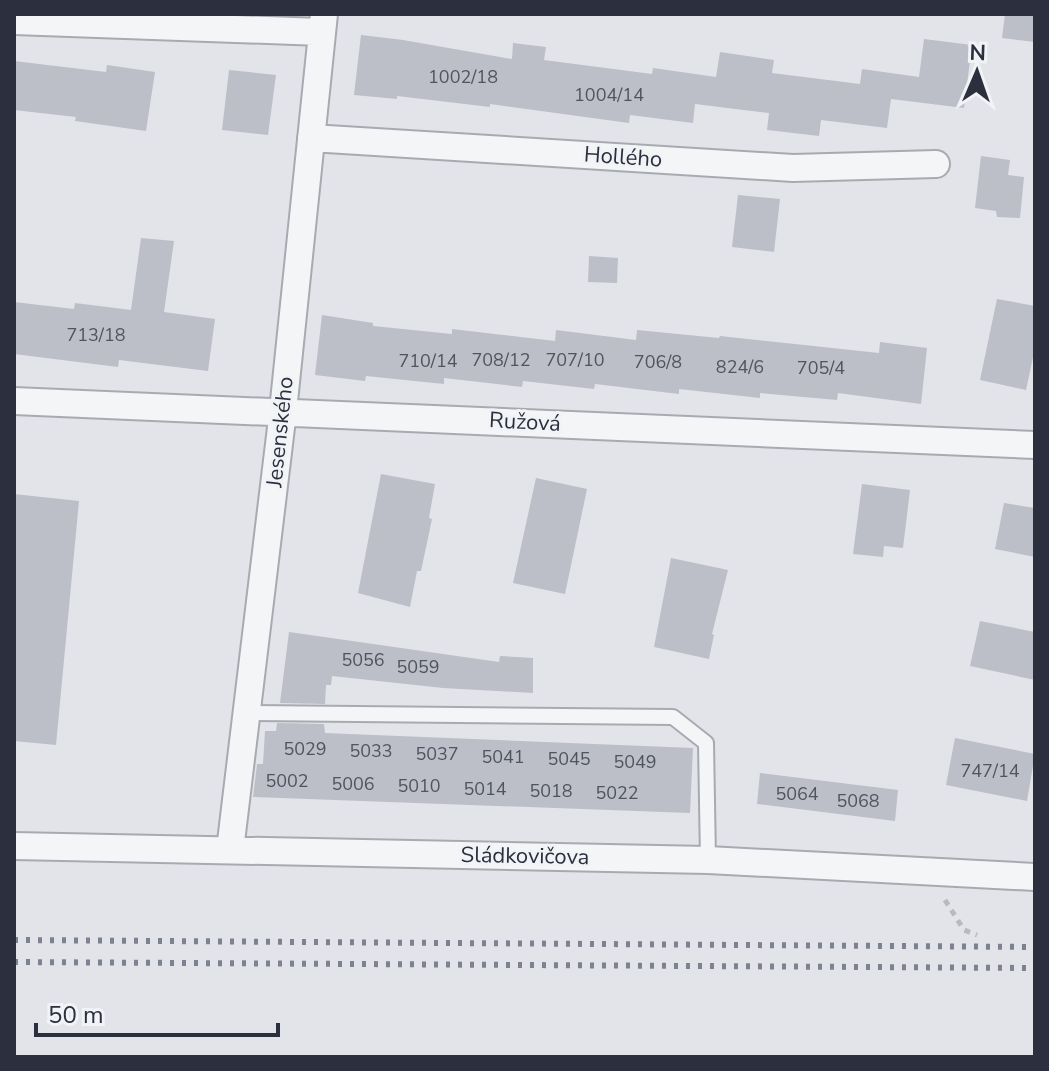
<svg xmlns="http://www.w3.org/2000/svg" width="1049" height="1071" font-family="'Nunito Sans',sans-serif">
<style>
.building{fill:#bdbfc8}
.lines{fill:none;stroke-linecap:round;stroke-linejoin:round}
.service-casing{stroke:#a8aab2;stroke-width:18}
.minor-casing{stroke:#a8aab2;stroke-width:30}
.path{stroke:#b8bac0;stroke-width:5;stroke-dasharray:6 6;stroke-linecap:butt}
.service{stroke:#f4f5f7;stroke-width:14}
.minor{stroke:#f4f5f7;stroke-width:26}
.rail{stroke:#7d8290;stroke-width:6;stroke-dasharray:4 8;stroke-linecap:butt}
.labels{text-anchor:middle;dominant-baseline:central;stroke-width:6;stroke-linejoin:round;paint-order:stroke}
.number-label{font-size:18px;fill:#505460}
.street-label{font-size:22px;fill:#2c303e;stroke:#f1f3f6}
</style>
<rect width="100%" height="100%" fill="#e2e4e9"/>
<path class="building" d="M1005 14H1035V42L1002 38Z
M361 35 403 40 512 59 513 43 546 47 544 60 652 74 653 68 716 77 720 52 774 60 772 73 860 84 862 69 919 77 924 39 972 45 964 108 891 99 887 128 821 120 819 136 767 130 769 113 695 104 693 123 630 115 629 123 490 104V107L397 96V99L354 95Z
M14 61 106 72 107 65 155 72 146 131 75 121 76 117 14 110Z
M229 70 276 75 268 135 222 130Z
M981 156 1010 160 1008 175 1024 177 1020 218 997 217 996 211 975 208Z
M738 195 780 199 774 252 732 247Z
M141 238 174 241 164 312 215 319 208 371 119 360 118 367 14 354V302L74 309 75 303 131 310Z
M589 256 618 258 617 283 588 282Z
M997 299 1035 306V348L1026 390 980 380Z
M322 315 373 323V326L452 334V329L555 341 556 330 636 340 637 330 719 338 720 336 879 353 880 342 927 348 921 404 838 393 837 400 760 393V398L679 389V394L595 384 594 389 523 381 522 387 444 378V384L366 376 365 381 315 375Z
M381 474 435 484 429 518 432 519 421 571H417L410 607 358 593Z
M536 478 587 489 565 594 513 583Z
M862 484 910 490 903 548 884 546 883 557 853 554Z
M14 494 79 501 56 745 14 741Z
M1004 503 1035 508V557L995 549Z
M671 558 728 570 712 634 714 635 709 659 654 647Z
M980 621 1035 632V680L970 666Z
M289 632 499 662 500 656 533 658V693L443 688 332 676 331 685H326L325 704 280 703Z
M277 723 324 724 325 733 693 748 690 813 253 797 257 764H263L265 731H276Z
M955 738 1035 754 1027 801 946 785Z
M760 773 898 790 895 821 757 804Z"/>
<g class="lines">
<defs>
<path id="service" d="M246 713 673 717 706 743 708 860"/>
<path id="minor" d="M14 21 321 32
M311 138 793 168 936 164
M14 401 1035 445
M14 846 708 860 1035 877
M230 850 283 411 324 14"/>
</defs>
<use href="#service" class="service-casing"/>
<use href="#minor" class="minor-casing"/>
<path class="path" d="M945 900 964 930 977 935"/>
<use href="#service" class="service"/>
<use href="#minor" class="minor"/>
<path class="rail" d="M14 940 1035 947
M14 962 1035 968"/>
</g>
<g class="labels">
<g class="number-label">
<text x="463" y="77">1002/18</text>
<text x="609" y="95">1004/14</text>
<text x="96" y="335">713/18</text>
<text x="501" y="360">708/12</text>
<text x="575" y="360">707/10</text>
<text x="428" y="361">710/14</text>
<text x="658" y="362">706/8</text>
<text x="740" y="367">824/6</text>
<text x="821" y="368">705/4</text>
<text x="363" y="660">5056</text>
<text x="418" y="667">5059</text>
<text x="305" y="749">5029</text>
<text x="371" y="751">5033</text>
<text x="437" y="754">5037</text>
<text x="503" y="757">5041</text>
<text x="569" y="759">5045</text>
<text x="635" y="762">5049</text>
<text x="990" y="771">747/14</text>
<text x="287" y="781">5002</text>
<text x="353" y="784">5006</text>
<text x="419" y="786">5010</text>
<text x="485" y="789">5014</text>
<text x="551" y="791">5018</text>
<text x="617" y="793">5022</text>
<text x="797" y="794">5064</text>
<text x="858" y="801">5068</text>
</g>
<g class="street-label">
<text transform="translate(623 157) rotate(4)">Hollého</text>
<text transform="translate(525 422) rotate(3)">Ružová</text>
<text transform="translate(280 432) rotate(-84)">Jesenského</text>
<text transform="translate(525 856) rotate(1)">Sládkovičova</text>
</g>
</g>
<rect width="1049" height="1071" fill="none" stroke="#2c303e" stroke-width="32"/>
<g transform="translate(977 72) rotate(2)" stroke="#f1f3f6" stroke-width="6" paint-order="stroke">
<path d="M0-6L14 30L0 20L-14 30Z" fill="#2c303e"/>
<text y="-12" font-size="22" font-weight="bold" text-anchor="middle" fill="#2c303e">N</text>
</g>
<path d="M36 1023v12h242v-12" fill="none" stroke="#2c303e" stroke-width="4"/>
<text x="48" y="1023" font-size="24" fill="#2c303e" stroke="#f1f3f6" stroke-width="6" paint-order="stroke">50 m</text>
</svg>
